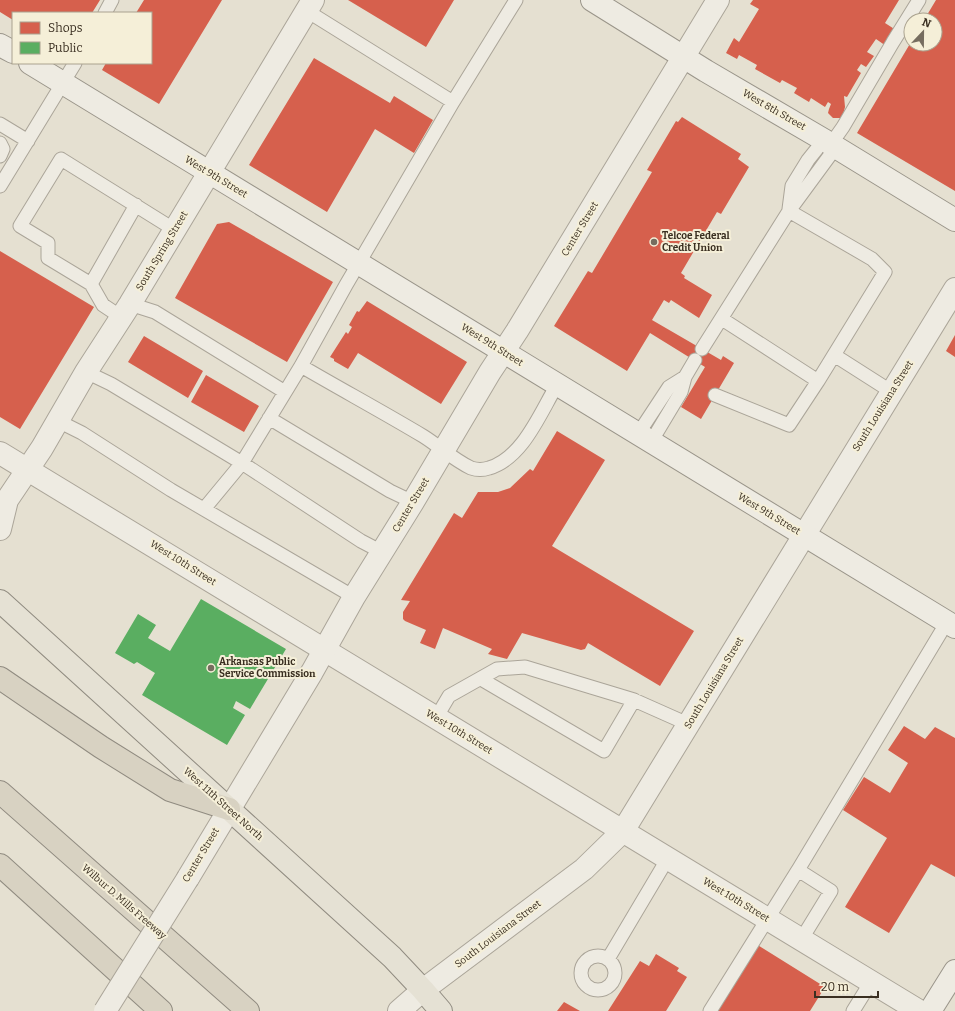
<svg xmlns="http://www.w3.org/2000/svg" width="955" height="1011" font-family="Bitter,serif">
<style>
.shops{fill:#d6604d}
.public{fill:#5aae61}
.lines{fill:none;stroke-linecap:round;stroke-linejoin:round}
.service-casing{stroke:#aba599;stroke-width:15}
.minor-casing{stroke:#aba599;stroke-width:24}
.tertiary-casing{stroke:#aba599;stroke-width:24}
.secondary-casing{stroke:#9a958a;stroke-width:24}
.primary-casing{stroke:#908b80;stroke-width:24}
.motorway-casing{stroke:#908b80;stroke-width:24}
.service{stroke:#eeebe2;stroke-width:13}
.minor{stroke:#eeebe2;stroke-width:22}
.tertiary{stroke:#eeebe2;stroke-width:22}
.secondary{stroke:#eeebe2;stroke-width:22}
.primary{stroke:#e5e1d4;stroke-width:22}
.motorway{stroke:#d8d2c2;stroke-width:22}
.tertiary-bridge-casing{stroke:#aba599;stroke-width:24;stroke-linecap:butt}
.tertiary-bridge{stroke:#eeebe2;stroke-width:22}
.poi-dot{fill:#766d5f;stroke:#f5efd8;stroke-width:1.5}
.labels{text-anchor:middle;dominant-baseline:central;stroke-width:4;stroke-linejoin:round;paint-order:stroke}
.street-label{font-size:10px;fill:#3a2f21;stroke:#f5efd8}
.poi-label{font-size:10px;font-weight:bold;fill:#3a2f21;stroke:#f5efd8;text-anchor:start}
</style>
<rect width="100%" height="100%" fill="#e5e0d1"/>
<path class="shops" d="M0 0H100L92 13H13V20L0 12Z
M144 0H222L159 104 102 70 106 63H151V13H136Z
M348 0H454L426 47Z
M753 0H899L885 23 899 32 889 48 876 39 867 52 874 56 866 67 861 64 857 70 861 73 847 97 844 96 845 107 843 115 841 118H833L828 113 829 109 831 104 828 102 825 107 811 98 809 102 794 93 797 88 782 80 780 83 755 69 757 65 739 55 737 59 726 53 734 38 739 42 759 9 750 4Z
M936 0H955V191L857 133 911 42V44H935V20H924Z
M314 58 390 103 394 96 433 120 414 153 375 129 327 212 249 165Z
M682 117 741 154 738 159 749 167 721 214 717 212 681 273 685 276 684 278 712 295 699 318 671 300 669 303 664 300 652 320 721 360 723 356 734 363 701 419 681 407 705 367 650 333 627 371 554 326 588 271 592 273 652 172 647 170 676 121 678 122Z
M229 222 333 282 287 362 175 298 217 224Z
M0 251 94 307 20 429 0 417Z
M367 301 467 362 441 404 358 353 348 369 334 361V359L330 357 346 332 348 334 352 327 349 325 357 311 359 312Z
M955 335V357L946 351Z
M144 336 203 371 188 398 128 362Z
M206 375 259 406 244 432 191 402Z
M557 431 605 460 552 546 694 631 660 686 588 643 585 649 581 650 522 633 507 659 488 654 492 649 443 628 435 649 420 643 426 630 405 621 403 619V612L410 601 401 600 454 513 462 518 478 492H498L510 488 530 469 533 471Z
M904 726 925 739 935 727 955 738V877L931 864 889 933 845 907 887 838 843 810 864 777 890 793 908 763 888 750Z
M756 944 825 987 810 1011H716Z
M656 954 679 968 677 971 687 977 666 1011H608L640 961 649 966Z
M564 1002 580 1011H557Z"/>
<path class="public" d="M201 599 286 649 250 709 236 701 233 708 245 715 227 745 142 695 155 673 137 662 134 664 115 653 138 614 156 625 148 638 170 651Z"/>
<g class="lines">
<defs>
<path id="service" d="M307 11 453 102
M105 13 112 0
M0 124 28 141
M0 143 3 149 0 156
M831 144 843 127 893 42 919 0
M0 186 75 63
M789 209 792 186 808 160 824 140
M91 284 136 205
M130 304 155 312 285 392
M121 317 103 305 91 284 48 258V243L20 226 61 159 175 230
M722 319 818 381 885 272 872 259 789 211
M702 349 789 211 836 147
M834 355 892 392
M301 366C342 390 383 412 423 436 439 446 454 460 471 468 477 470 483 470 489 468 523 458 540 413 557 385
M86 372 111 384 242 463 361 541 382 552
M715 395 789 425 818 381
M269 418 390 491 413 502
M58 421 82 433 171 490 354 597
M638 434 669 387 685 377
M651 442 681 392 685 377 695 360
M204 509 242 463 301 366 346 285 453 102 516 0
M481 679 604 751 634 700 688 724
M436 718 449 696 497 669 525 667 634 700
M798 870 947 622
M581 973a17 17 0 1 1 34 0a17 17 0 1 1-34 0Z
M608 959 668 858
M710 1011 798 870 831 891 801 940
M853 1011 871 982"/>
<path id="minor" d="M0 453 919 1011
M0 506 7 500 42 448 86 372 130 304 313 0
M0 529 7 500"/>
<path id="tertiary" d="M188 878 312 672 354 597 413 502 490 372 517 331 718 0
M399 1011 423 990 584 869 623 831 955 289"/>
<path id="secondary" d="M592 0 706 71 824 140 955 220
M0 45 13 52
M30 63 955 627
M930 1011 955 971"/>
<path id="primary" d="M0 601 392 957 423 990 441 1011"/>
<path id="motorway" d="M0 678 101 747 170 790 229 809
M0 792 248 1011
M0 865 161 1011"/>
</defs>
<use href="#service" class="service-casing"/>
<use href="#minor" class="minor-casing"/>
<use href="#tertiary" class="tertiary-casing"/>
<use href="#secondary" class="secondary-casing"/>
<use href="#primary" class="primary-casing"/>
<use href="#motorway" class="motorway-casing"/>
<use href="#service" class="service"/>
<use href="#minor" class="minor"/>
<use href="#tertiary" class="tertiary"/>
<use href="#secondary" class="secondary"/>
<use href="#primary" class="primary"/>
<use href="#motorway" class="motorway"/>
<defs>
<path id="tertiary-bridge" d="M105 1011 188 878"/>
</defs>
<use href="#tertiary-bridge" class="tertiary-bridge-casing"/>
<use href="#tertiary-bridge" class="tertiary-bridge"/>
</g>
<g class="poi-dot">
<circle cx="654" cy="242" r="4"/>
<circle cx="211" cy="668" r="4"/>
</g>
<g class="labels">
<g class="street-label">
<text transform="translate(774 110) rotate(30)">West 8th Street</text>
<text transform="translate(216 177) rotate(31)">West 9th Street</text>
<text transform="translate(580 229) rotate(-59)">Center Street</text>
<text transform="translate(162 251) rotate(-59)">South Spring Street</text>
<text transform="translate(492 345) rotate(32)">West 9th Street</text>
<text transform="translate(883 406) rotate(-58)">South Louisiana Street</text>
<text transform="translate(411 505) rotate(-59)">Center Street</text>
<text transform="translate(769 514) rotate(31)">West 9th Street</text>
<text transform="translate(183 563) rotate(32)">West 10th Street</text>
<text transform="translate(714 683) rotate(-59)">South Louisiana Street</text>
<text transform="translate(459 732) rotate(31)">West 10th Street</text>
<text transform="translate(223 804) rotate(42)">West 11th Street North</text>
<text transform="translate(201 855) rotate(-59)">Center Street</text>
<text transform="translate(736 900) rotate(31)">West 10th Street</text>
<text transform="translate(124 902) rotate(41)">Wilbur D. Mills Freeway</text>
<text transform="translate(498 934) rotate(-37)">South Louisiana Street</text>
</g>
<g class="poi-label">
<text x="662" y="236">Telcoe Federal<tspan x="662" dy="12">Credit Union</tspan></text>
<text x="219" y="662">Arkansas Public<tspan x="219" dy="12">Service Commission</tspan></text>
</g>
</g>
<rect x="12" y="12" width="140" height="52" fill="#f5efd8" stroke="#aaa28f"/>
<rect x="20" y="22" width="20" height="12" fill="#d6604d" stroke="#aaa28f"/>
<text x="48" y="32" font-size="12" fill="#3a2f21">Shops</text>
<rect x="20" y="42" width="20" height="12" fill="#5aae61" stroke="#aaa28f"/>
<text x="48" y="52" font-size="12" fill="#3a2f21">Public</text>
<g transform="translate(923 32) rotate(22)"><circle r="19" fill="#f5efd8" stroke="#aaa28f"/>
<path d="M0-3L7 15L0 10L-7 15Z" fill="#766d5f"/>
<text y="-6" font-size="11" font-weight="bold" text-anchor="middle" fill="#3a2f21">N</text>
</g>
<path d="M815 991v6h63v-6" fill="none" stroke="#3a2f21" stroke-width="2"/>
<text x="821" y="991" font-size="12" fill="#3a2f21" stroke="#f5efd8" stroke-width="3" paint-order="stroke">20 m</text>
</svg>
